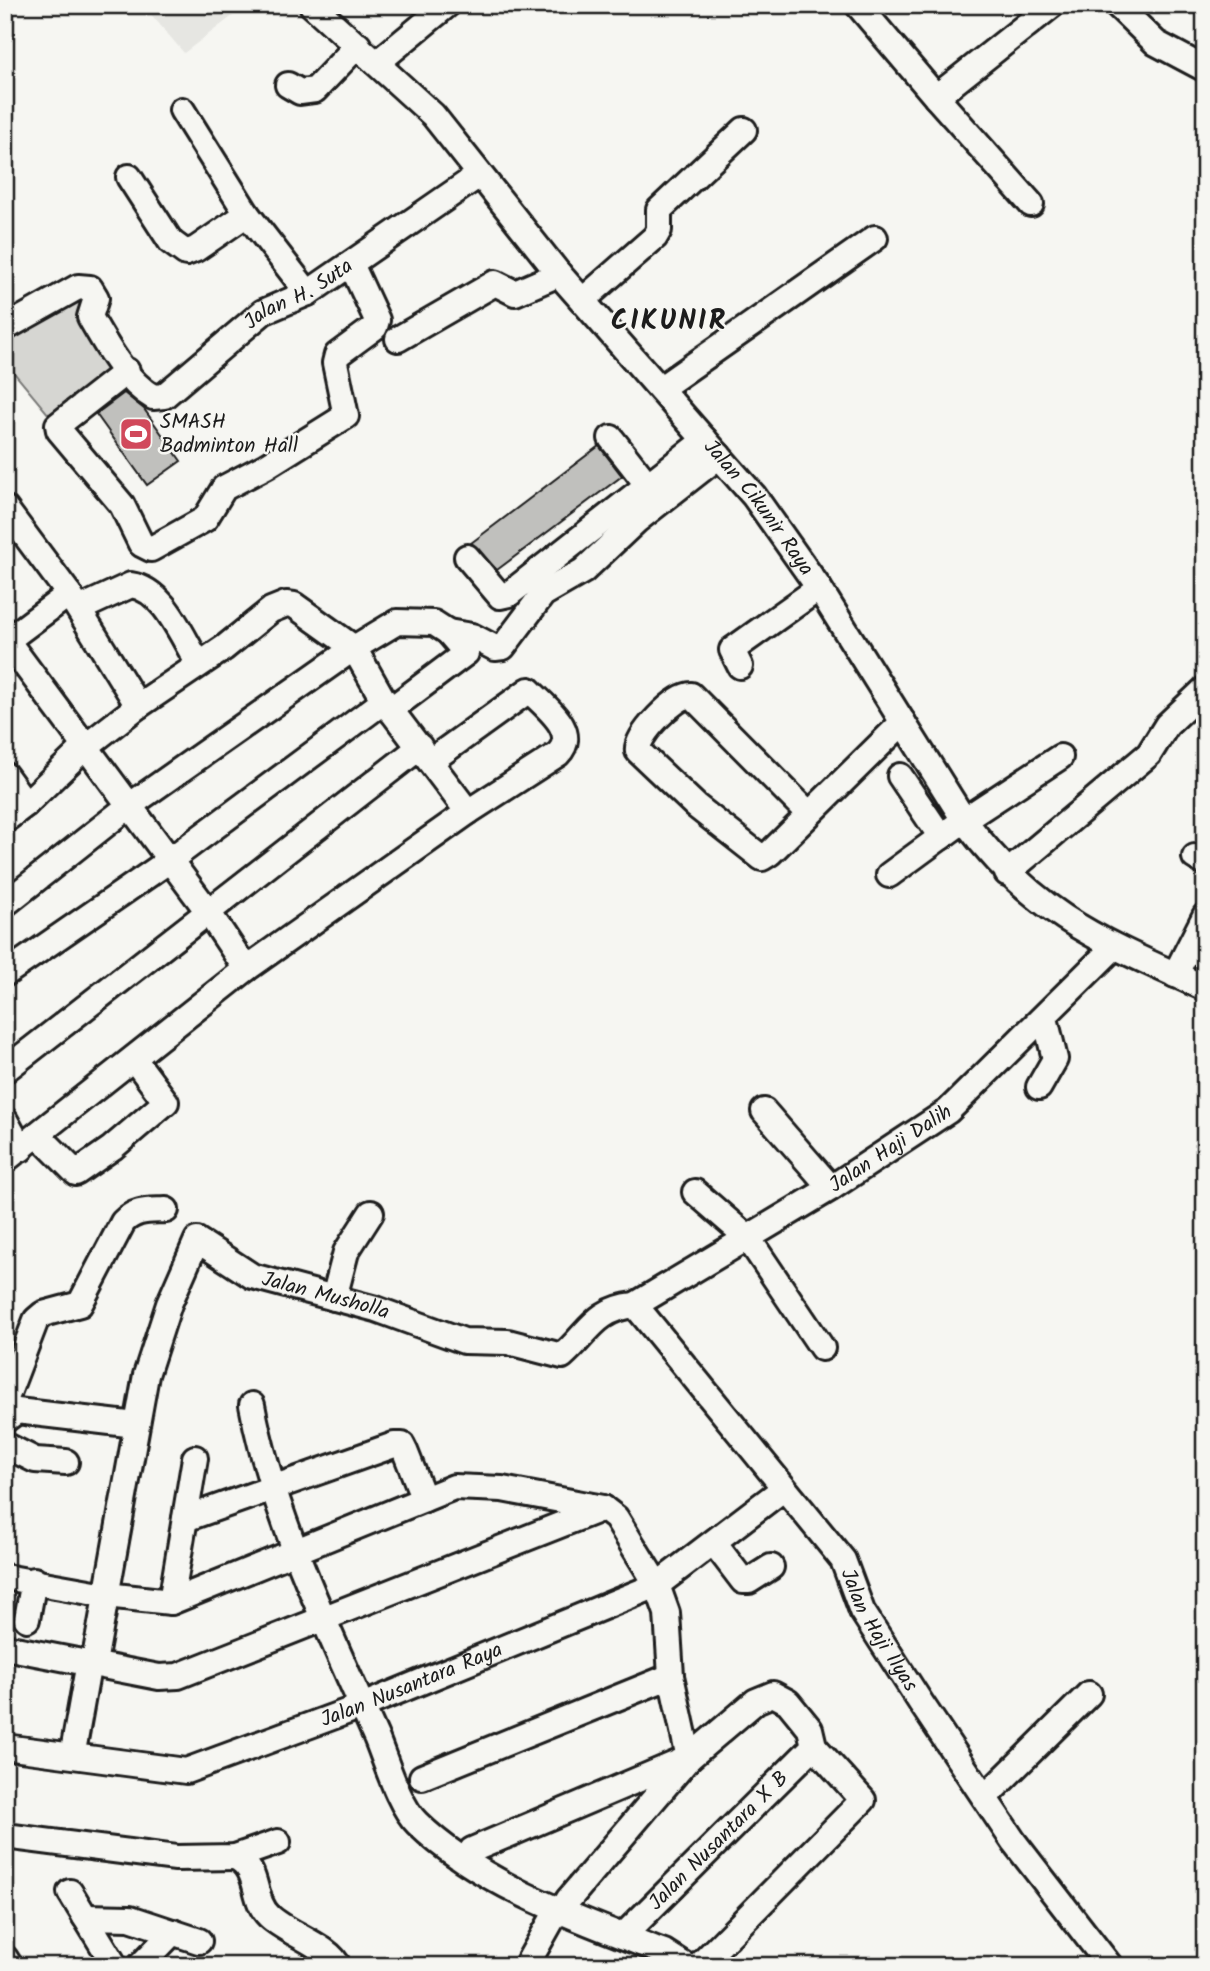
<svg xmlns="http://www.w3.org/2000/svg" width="1210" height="1971" font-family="Kalam,sans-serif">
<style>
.built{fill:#e6e6e2}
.green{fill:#d6d6d2;stroke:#797977;stroke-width:2}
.building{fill:#c0c0bd;stroke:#1c1c1c;stroke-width:2}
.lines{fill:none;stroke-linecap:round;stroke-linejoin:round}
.minor-casing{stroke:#1c1c1c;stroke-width:30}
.minor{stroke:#f6f6f2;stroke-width:24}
.labels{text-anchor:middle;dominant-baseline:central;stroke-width:5;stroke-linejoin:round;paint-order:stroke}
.street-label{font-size:21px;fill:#1c1c1c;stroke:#f6f6f2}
.poi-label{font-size:21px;fill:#1c1c1c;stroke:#f6f6f2;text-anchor:start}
.district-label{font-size:28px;font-weight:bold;letter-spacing:2px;fill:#1c1c1c;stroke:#f6f6f2}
</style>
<rect width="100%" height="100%" fill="#f6f6f2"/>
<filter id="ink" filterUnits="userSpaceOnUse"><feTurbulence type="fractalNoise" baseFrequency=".0143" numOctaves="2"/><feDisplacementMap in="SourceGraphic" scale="14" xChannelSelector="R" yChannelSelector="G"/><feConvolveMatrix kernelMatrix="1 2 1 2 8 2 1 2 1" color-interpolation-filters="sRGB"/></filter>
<g filter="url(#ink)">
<path class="built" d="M143 5H247L184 53Z"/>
<path class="green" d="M82 291 119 371 53 420 5 362V334Z"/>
<path class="building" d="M124 393 144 409 181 461 147 485 96 414Z
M599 446 622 476 497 570 471 543Z"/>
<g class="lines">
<defs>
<g id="minor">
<path id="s1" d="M312 5 433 115 559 274 754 496 819 588 964 820C1035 916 1101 941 1205 988"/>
<path d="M858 5 936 97 1052 5"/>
<path d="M1117 5 1156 43 1205 69"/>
<path d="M378 62 447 5"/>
<path d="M288 85 300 92 315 90 358 45"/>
<path d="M936 97 1031 204"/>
<path d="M182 110 247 214 308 293"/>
<path d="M129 177 171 242 186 253 196 249 247 214"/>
<path d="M583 300 655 237 659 230V210L744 130"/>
<path id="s2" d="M5 328 78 287 90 288 96 298 90 317C105 343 126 382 153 397L164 396 263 312 308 293 479 175"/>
<path d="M398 339 495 283 515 293 559 274"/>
<path d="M127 371 58 425 59 430 122 505 141 544 151 549 205 519 224 488 266 466 346 416 335 363 337 355 375 327 377 320 351 264"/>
<path d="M661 388 875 238"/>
<path d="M611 438 647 484"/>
<path d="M5 508 69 594 138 706"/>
<path d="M467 557 500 596 509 594 705 440"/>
<path d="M79 609 131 585C165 590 182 638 199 664"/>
<path d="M448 632 472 636 495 648 503 647 543 594 583 571 636 521 719 456"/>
<path d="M5 638 207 910 246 969"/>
<path d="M5 642 69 594"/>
<path d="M740 666 732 650 819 588"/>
<path d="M5 775 26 804"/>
<path d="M900 776 941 837"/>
<path d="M809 814 691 695C676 695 635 736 638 751L696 806 762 858 770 853 903 722"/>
<path d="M5 820 26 804 84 748 138 706 224 648 271 610 286 604 294 605 354 648 384 701 468 812"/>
<path d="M1195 857 1205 863"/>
<path d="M1007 873 1149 754 1167 725 1205 689"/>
<path d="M889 875 964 820 1060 757"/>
<path d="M5 904 129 806 354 648 397 622 434 623 448 632 466 653 390 710"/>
<path d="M5 974 170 860 384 701"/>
<path d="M1175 975 1205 916"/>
<path d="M5 1070 420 747"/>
<path d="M1039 1087 1055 1059 1045 1018"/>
<path d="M764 1111 831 1188"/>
<path d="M5 1120 21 1149"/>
<path d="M38 1135 76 1173 112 1148 166 1102 134 1059"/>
<path d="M5 1160 246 969 468 812 558 754C580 731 545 707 529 690L432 760"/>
<path d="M695 1192 748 1238 822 1348"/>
<path d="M334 1298 346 1252 371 1213"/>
<path id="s3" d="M635 1305 843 1560 862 1611 921 1703 1014 1842 1110 1966"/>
<path d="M5 1401 36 1320 43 1314 80 1304 123 1222C136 1209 148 1211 166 1210"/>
<path d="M252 1405C272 1514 331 1636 376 1737 386 1761 399 1806 417 1823 480 1885 583 1921 664 1952L686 1966"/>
<path d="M5 1420 17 1411 136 1425"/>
<path d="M5 1445 35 1460 66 1462"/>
<path d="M185 1519 394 1445H402L405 1451 424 1499"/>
<path d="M714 1543 743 1581H749L771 1567"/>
<path d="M5 1577 106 1595 171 1602 454 1487 502 1489 603 1508 616 1518 657 1585 667 1613 671 1676 689 1758 568 1900"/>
<path d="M171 1602 195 1458"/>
<path d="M27 1619 34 1580"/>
<path d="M5 1647 159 1677 178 1676 603 1508"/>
<path id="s4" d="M94 1663 146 1375 169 1304 197 1240 252 1276 376 1309 464 1341 508 1342 562 1356C589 1333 595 1309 635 1305L831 1188 948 1111 1113 948"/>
<path d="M74 1746 89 1662"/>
<path id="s5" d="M5 1747 186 1771 362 1706 657 1585 783 1489"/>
<path d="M422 1777 671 1676"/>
<path d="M986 1796 1089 1694"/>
<path d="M5 1836 176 1858 235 1857 278 1842"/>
<path d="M472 1850 689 1758 756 1701 773 1694 788 1702 810 1729 814 1746 863 1800 699 1966"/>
<path d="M235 1857C261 1869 251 1899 269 1916 286 1933 331 1947 338 1966"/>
<path d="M70 1892 115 1966"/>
<path d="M85 1917 130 1918 199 1941"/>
<path id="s6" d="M623 1936 814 1746"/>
<path d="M5 1958 10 1966"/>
<path d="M140 1966 173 1932"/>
<path d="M526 1966 558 1909"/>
</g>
</defs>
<use href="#minor" class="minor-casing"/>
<use href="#minor" class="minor"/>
</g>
</g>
<defs>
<symbol id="stadium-square" viewBox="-11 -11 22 22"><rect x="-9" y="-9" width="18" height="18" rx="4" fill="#d1495b" stroke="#f6f6f2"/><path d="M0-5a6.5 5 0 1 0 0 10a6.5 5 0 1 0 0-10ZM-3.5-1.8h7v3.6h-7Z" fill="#fff"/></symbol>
</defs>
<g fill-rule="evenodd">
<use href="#stadium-square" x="117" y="415" width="38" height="38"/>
</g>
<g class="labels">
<g class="street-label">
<text stroke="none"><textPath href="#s2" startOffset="411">Jalan H. Suta</textPath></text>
<text stroke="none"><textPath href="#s1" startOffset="674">Jalan Cikunir Raya</textPath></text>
<text stroke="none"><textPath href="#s4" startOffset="1216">Jalan Haji Dalih</textPath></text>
<text stroke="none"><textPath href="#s4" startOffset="579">Jalan Musholla</textPath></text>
<text stroke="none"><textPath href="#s3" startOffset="408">Jalan Haji Ilyas</textPath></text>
<text stroke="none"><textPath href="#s5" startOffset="424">Jalan Nusantara Raya</textPath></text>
<text stroke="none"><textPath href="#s6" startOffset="135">Jalan Nusantara X B</textPath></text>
</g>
<g class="poi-label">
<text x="160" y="422">SMASH<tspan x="160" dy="24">Badminton Hall</tspan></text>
</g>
<g class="district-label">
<text x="669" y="321">CIKUNIR</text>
</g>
</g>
<rect width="1210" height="1971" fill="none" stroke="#f6f6f2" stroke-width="28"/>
<rect x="14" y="14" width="1182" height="1943" fill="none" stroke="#1c1c1c" stroke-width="2.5" filter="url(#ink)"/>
</svg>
